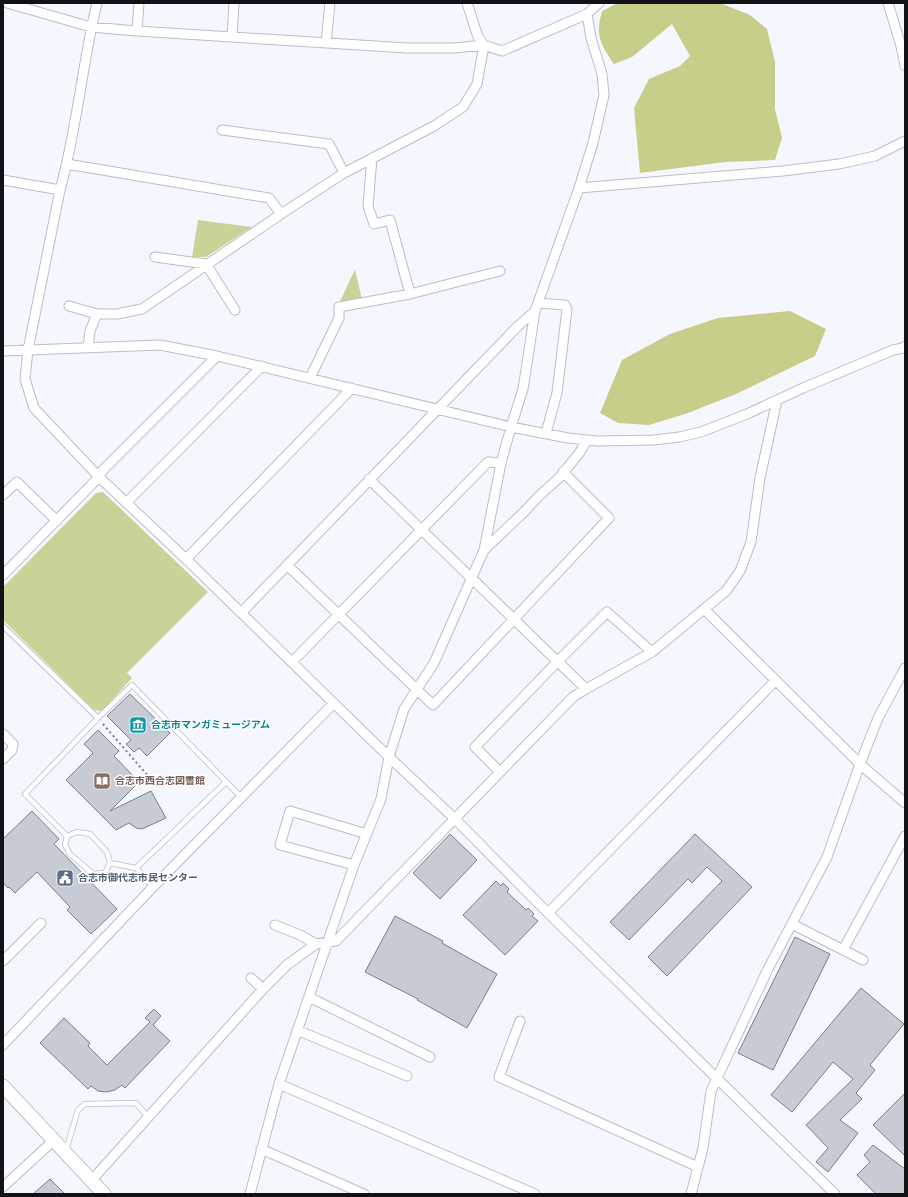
<svg xmlns="http://www.w3.org/2000/svg" width="908" height="1197" font-family="Rubik,'Noto Sans JP',sans-serif">
<style>
.green{fill:#cbd298}
.forest{fill:#c7ce8a}
.building{fill:#c7cbd4;stroke:#7b7f87}
.lines{fill:none;stroke-linecap:round;stroke-linejoin:round}
.lane-casing{stroke:#babec7;stroke-width:6}
.street-casing{stroke:#babec7;stroke-width:11}
.secondary-casing{stroke:#babec7;stroke-width:15}
.path{stroke:#7c7e83;stroke-width:2;stroke-dasharray:2 3;stroke-linecap:butt}
.lane{stroke:#fff;stroke-width:4.5}
.street{stroke:#fff;stroke-width:9}
.secondary{stroke:#fff;stroke-width:13}
.labels{text-anchor:middle;dominant-baseline:central;stroke-width:3;stroke-linejoin:round;paint-order:stroke}
.culture-label{font-size:10px;font-weight:bold;fill:#0d838f;stroke:#fff;text-anchor:start}
.education-label{font-size:10px;font-weight:bold;fill:#785e54;stroke:#fff;text-anchor:start}
.service-label{font-size:10px;font-weight:bold;fill:#4e5e75;stroke:#fff;text-anchor:start}
</style>
<rect width="100%" height="100%" fill="#f4f7fe"/>
<path class="green" d="M198 220 252 227 206 257H192Z
M355 269 362 300 339 304Z
M103 492 208 592 127 673 132 678 102 711 94 710 3 620V587L96 493Z"/>
<path class="forest" d="M618 3H720L750 15 767 29 775 62V109L782 138 775 160 725 162 640 173 634 108 649 79 680 66 690 56 672 24 632 57 614 64C600 43 595 36 602 11Z
M790 311 826 329 815 356 736 394 688 413 649 425 618 423 600 413 622 360 670 334 718 318Z"/>
<path class="building" d="M130 694 170 733 147 756 139 748 134 752 126 744 131 740 107 716Z
M98 730 119 751 114 756 139 782 110 811 151 791 166 818 142 829 136 828 129 823 116 830 66 780 93 753 84 744Z
M32 811 59 839 54 844 117 909 91 934 67 910 70 907 37 872 15 893 9 887 8 888 3 883V839Z
M450 834 477 860 440 899 413 873Z
M695 834 752 887 667 976 648 957 722 881 707 867 692 883 688 879 629 940 610 922Z
M496 881 501 886 503 883 509 889 507 892 526 910 528 908 534 914 532 916 538 921 505 955 463 915Z
M395 916 443 941 442 943 497 974 467 1028 417 1000 418 999 365 972Z
M795 937 830 954 773 1070 738 1053Z
M861 988 904 1024 870 1065 875 1070 856 1093 862 1099 840 1120 858 1133 828 1172 816 1162 828 1148 806 1125 853 1079 833 1062 792 1112 771 1095Z
M154 1009 161 1016 153 1025 170 1041 125 1088 122 1085 115 1090 106 1092 98 1091 91 1086 88 1089 40 1043 64 1018 90 1043 88 1046 107 1065 150 1022 145 1018Z
M905 1093V1156L873 1125Z
M873 1145 905 1169V1194H876L857 1175 870 1162 864 1155Z
M50 1179 65 1194H33Z"/>
<g class="lines">
<defs>
<path id="lane" d="M3 626 98 718 25 794 67 836
M98 718 132 685 241 797
M77 832 90 834 107 852 110 863 105 873 93 874 70 854 65 845 67 836Z
M110 863 136 868 153 887
M136 868 226 782
M66 1150 78 1110 85 1104 136 1103 148 1117"/>
<path id="street" d="M7 3 91 27 137 31 407 48H454L484 45 502 51 587 14 599 3
M97 3C82 65 77 129 60 190L28 350 25 379 34 408 99 477 186 559 389 757 455 819 548 913 835 1194
M467 3 478 37 484 45
M888 3 901 46 905 66
M137 31 139 3
M232 37 234 3
M326 43 330 3
M222 130 329 144 344 173
M372 158 368 206 374 224 390 220 410 294
M67 164 269 198 281 214
M3 180 60 190
M579 188 783 171 839 164 875 156 905 141
M155 257 206 264 235 310
M538 303 565 305 567 309 557 393 546 433
M69 306 97 314
M88 347 90 331 97 314H117L142 309 281 214 344 173 434 126 463 107 477 84 484 45
M3 351 160 345 217 356 511 427 568 438 597 441 654 440 679 437 701 432 747 414 803 388 893 350 903 348 905 346
M310 378 339 318V307L410 294 500 271
M369 479 586 689
M3 495 17 482 57 521
M126 503 262 366
M484 550 524 512 539 496 560 477 580 452 587 440
M186 559 352 388
M287 565 433 705 609 518 563 472
M3 575 99 477 101 472 217 356
M705 610 860 764 905 803
M241 613 518 326 535 311
M292 662 488 462 501 463
M3 734 13 744 12 750 3 759
M500 772 475 747 558 661 607 612 652 652
M354 865 280 845 290 811 367 834
M548 913 776 680
M792 924 863 960
M275 925 300 935 316 944
M843 950 905 836
M3 961 41 923
M251 978 263 989
M309 997 430 1057
M520 1021 499 1077 698 1167
M297 1030 407 1076
M3 1045 153 887 334 703
M279 1084 535 1194
M261 1149 364 1194
M91 1181 263 989 288 964 316 944 336 941 573 697 586 689 652 652 726 591 740 571 751 542 760 478 777 400
M3 1187 53 1141
M250 1194 279 1084 354 865 381 799 389 757 404 709 434 663 484 550 501 463 511 427 523 389 535 311 579 188 593 143 604 95 602 74 591 38 587 14
M691 1194 703 1148 711 1091 768 969 827 857 860 764 878 718 905 668"/>
<path id="secondary" d="M3 1086 104 1194"/>
</defs>
<use href="#lane" class="lane-casing"/>
<use href="#street" class="street-casing"/>
<use href="#secondary" class="secondary-casing"/>
<path class="path" d="M103 724 155 784"/>
<use href="#lane" class="lane"/>
<use href="#street" class="street"/>
<use href="#secondary" class="secondary"/>
</g>
<defs>
<symbol id="museum-square" viewBox="-11 -11 22 22"><rect x="-9" y="-9" width="18" height="18" rx="4" fill="#0f9aa8" stroke="#fff"/><path d="M0-6L6-3V-2H-6V-3ZM-5-1h2V3h-2ZM-1-1h2V3h-2ZM3-1h2V3H3ZM-6 4H6V6H-6Z" fill="#fff"/></symbol>
<symbol id="library-square" viewBox="-11 -11 22 22"><rect x="-9" y="-9" width="18" height="18" rx="4" fill="#8d6e63" stroke="#fff"/><path d="M-6-4Q-3-5.5-.7-3.5V5Q-3 3-6 4ZM6-4Q3-5.5 .7-3.5V5Q3 3 6 4Z" fill="#fff"/></symbol>
<symbol id="civic-square" viewBox="-11 -11 22 22"><rect x="-9" y="-9" width="18" height="18" rx="4" fill="#5c6f8a" stroke="#fff"/><path d="M-.6-6.5H3V-4.5H.6V-3L4-1V1h2V6H-6V1h2V-1L-.6-3ZM-1.2 2.5V6h2.4V2.5Z" fill="#fff"/></symbol>
</defs>
<g fill-rule="evenodd">
<use href="#museum-square" x="128" y="715" width="20" height="20"/>
<use href="#library-square" x="92" y="771" width="20" height="20"/>
<use href="#civic-square" x="55" y="868" width="20" height="20"/>
</g>
<g class="labels">
<g class="culture-label">
<text x="151" y="725">合志市マンガミュージアム</text>
</g>
<g class="education-label">
<text x="115" y="781">合志市西合志図書館</text>
</g>
<g class="service-label">
<text x="78" y="878">合志市御代志市民センター</text>
</g>
</g>
<rect width="908" height="1197" fill="none" stroke="#111215" stroke-width="8"/>
</svg>
